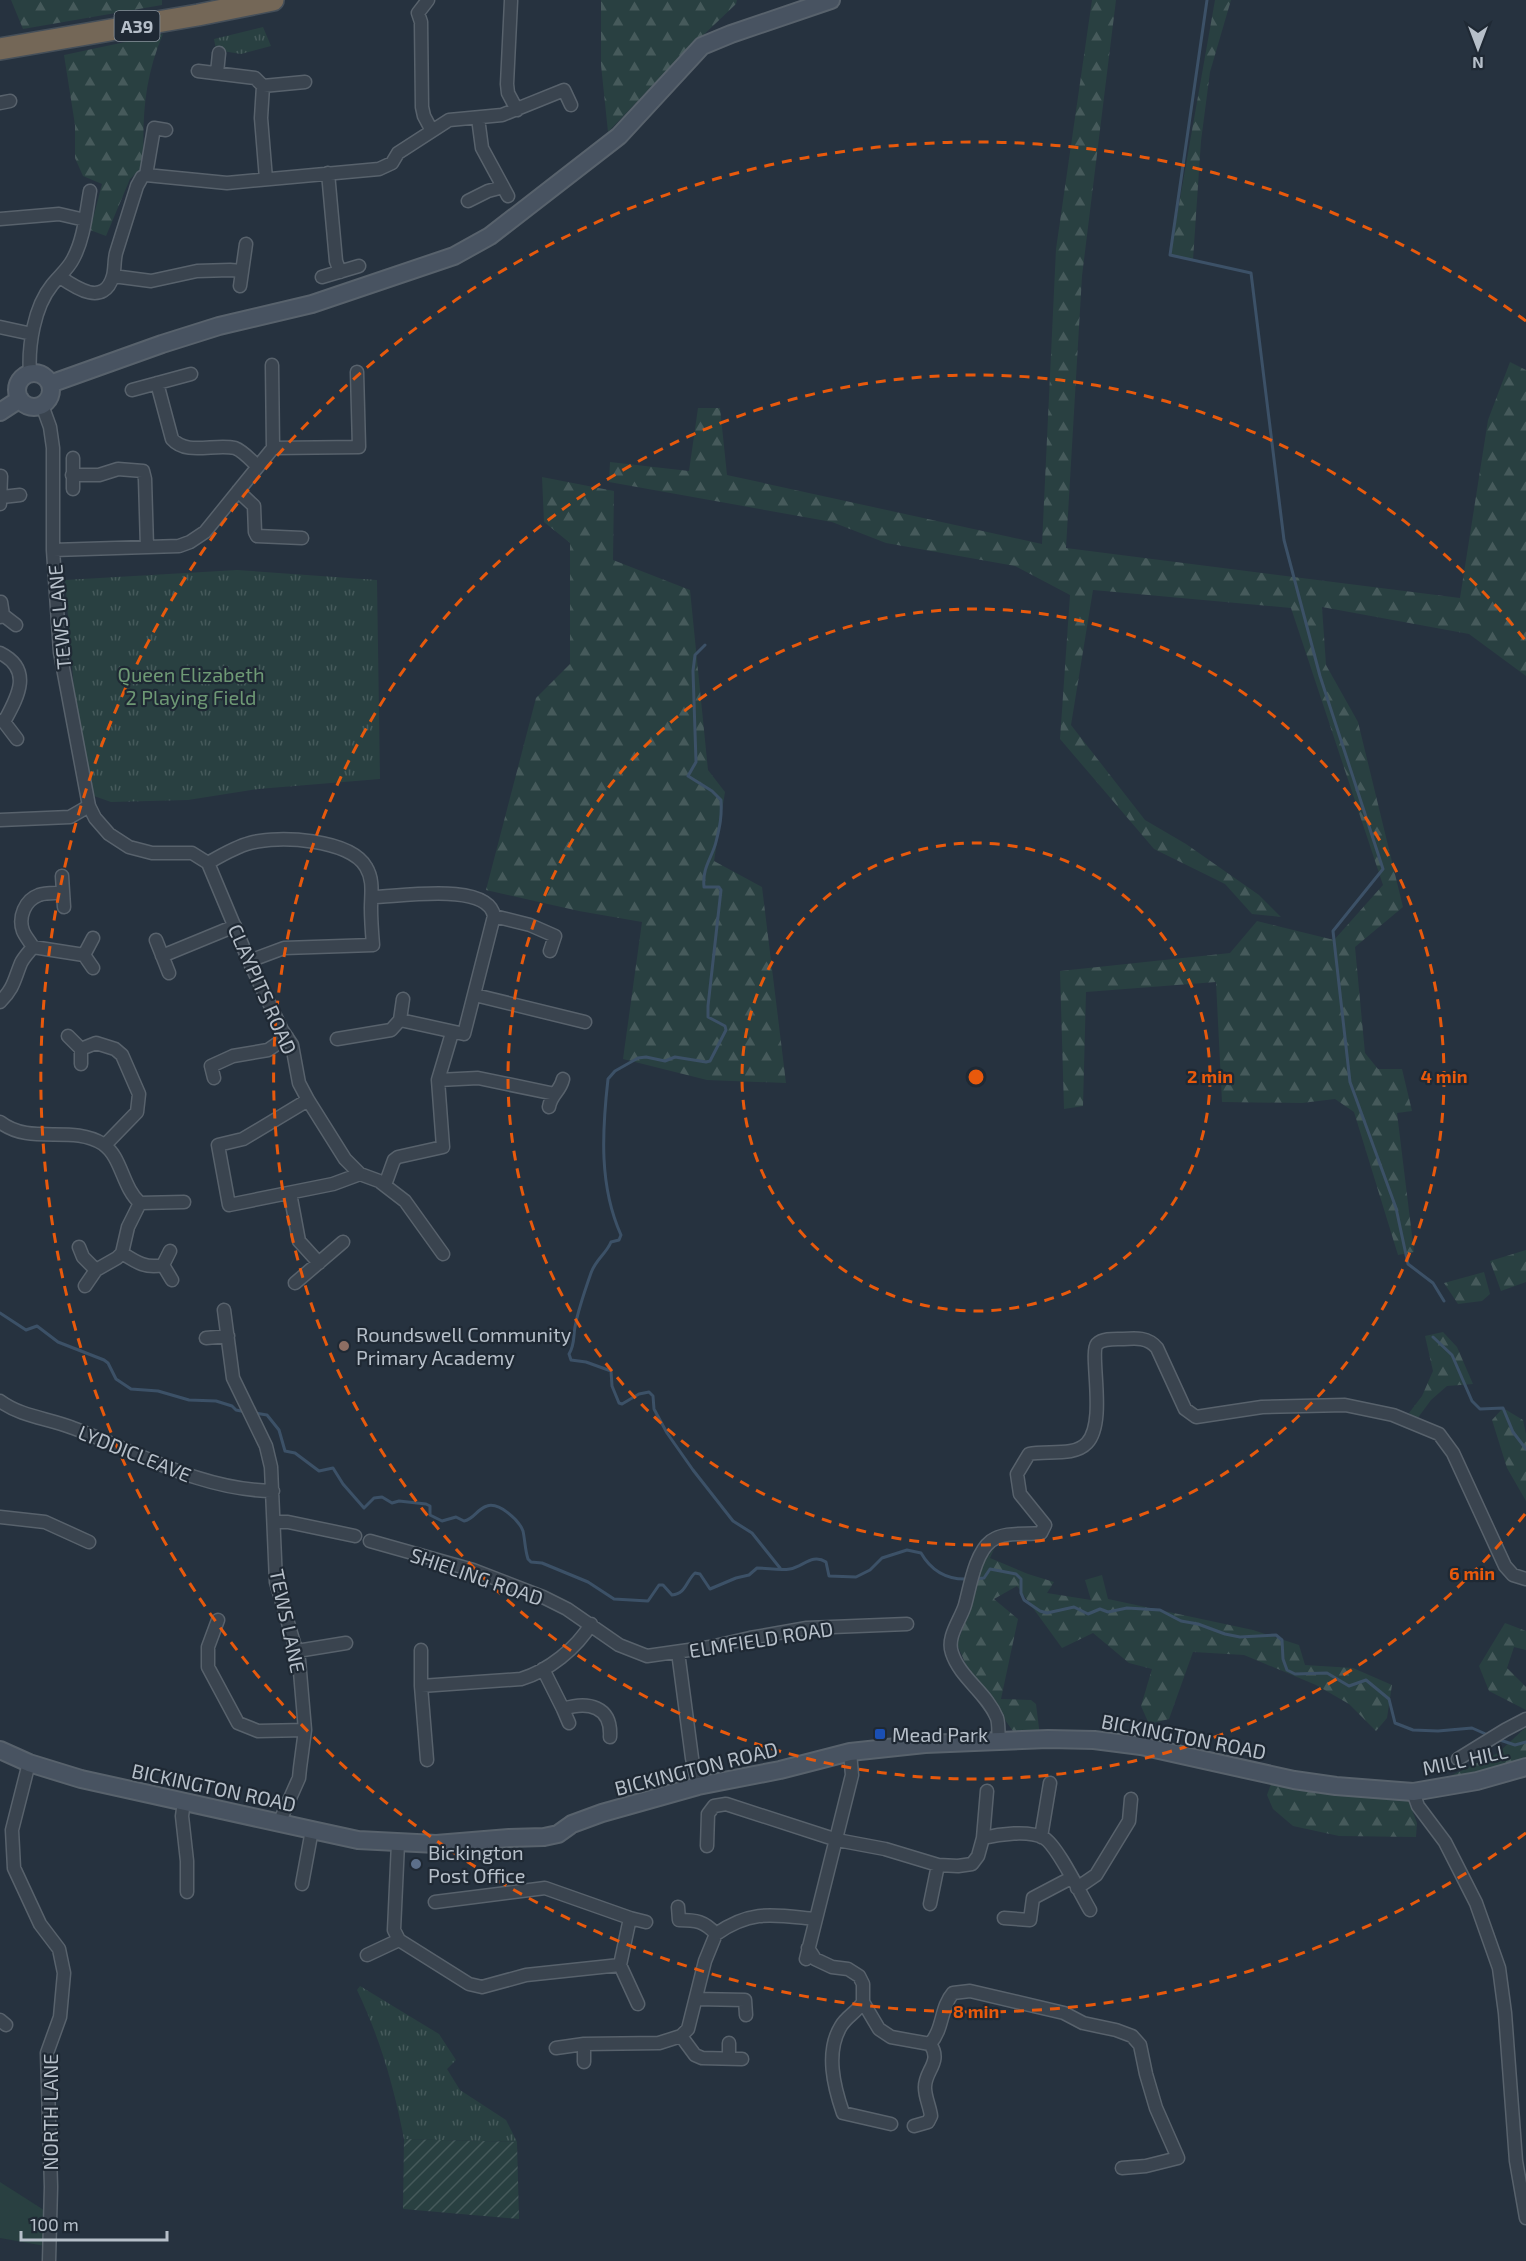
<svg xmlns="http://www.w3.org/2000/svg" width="1526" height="2261" font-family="'Exo 2',sans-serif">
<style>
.grass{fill:#294041}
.forest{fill:url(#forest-firs)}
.park{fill:url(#park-tufts)}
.garden{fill:url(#garden-furrows)}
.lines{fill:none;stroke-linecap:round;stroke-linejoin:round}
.stream{stroke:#3c5167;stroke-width:3}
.street-casing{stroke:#58626c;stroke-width:15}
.secondary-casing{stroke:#58626c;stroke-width:20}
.highway-casing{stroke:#454f59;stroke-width:24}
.street{stroke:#3a444f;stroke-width:12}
.secondary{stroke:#485361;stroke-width:16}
.highway{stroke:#746757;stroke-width:21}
.ring{fill:none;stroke:#e8590c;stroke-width:3;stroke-dasharray:10 8}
.education-dot{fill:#8d6e63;stroke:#1f2934;stroke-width:2}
.transit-dot{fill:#1a4fb4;stroke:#1f2934;stroke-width:2}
.service-dot{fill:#5c6f8a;stroke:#1f2934;stroke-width:2}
.labels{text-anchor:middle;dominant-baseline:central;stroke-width:4.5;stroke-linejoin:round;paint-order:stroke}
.shield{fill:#1f2934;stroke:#89929c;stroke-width:1.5}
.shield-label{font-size:18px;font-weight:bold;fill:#b6bfc9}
.street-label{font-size:20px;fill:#b6bfc9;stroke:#1f2934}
.park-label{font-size:20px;fill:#6e9975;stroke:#1f2934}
.poi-label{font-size:20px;fill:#b6bfc9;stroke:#1f2934;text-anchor:start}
.centre{fill:#e8590c;stroke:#1f2934;stroke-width:3}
.ring-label{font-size:18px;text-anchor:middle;font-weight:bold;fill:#e8590c;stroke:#1f2934;stroke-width:4.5;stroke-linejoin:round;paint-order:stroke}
</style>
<defs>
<pattern id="forest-firs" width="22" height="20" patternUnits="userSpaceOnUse" patternTransform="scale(1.5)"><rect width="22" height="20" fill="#294041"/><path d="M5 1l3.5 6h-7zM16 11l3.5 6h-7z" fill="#465a5b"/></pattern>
<pattern id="park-tufts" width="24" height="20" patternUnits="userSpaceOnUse" patternTransform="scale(1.5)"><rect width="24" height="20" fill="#294041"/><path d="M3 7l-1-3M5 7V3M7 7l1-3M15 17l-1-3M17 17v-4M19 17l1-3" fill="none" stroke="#465a5b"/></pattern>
<pattern id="garden-furrows" width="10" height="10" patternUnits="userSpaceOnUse" patternTransform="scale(1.5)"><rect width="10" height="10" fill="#294041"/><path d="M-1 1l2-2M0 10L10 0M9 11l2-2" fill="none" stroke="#465a5b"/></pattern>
</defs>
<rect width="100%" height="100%" fill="#26323f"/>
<path class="grass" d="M0 2182 47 2212 45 2246 0 2238Z"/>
<path class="forest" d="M11 0H162V5L23 29Z
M601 0H737L736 4 675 62 608 132 601 65Z
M1092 0H1116L1082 276 1066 548 1460 598 1488 420 1510 362 1526 370V676L1469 634 1322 607 1326 665 1358 722 1403 907 1355 947 1365 1053 1378 1069H1402L1412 1111 1397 1113 1414 1252 1398 1255 1354 1112 1335 1099 1302 1103 1222 1102 1216 982 1086 992 1083 1106 1064 1109 1060 971 1230 953 1257 921 1334 940 1383 885 1291 608 1093 590 1071 725 1145 820 1186 844 1259 895 1281 917 1252 914 1225 884 1154 849 1060 739 1070 595 1015 566 886 543 832 522 609 482 610 462 689 471 698 408H720L727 475 1042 544 1056 249Z
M1215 0H1231L1210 72 1201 141 1193 260 1170 255Z
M163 34C144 78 142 119 144 166L130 179 106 236 90 230 102 184 83 176 75 158V125L64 55Z
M542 477 614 491 613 560 690 590 708 770 725 792 714 861 762 887 786 1083 707 1080 623 1059 642 922 579 911 486 890 536 698 570 664V543L544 522Z
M1526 1250V1282L1501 1291 1490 1261Z
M1484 1272 1490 1294 1482 1301 1458 1304 1444 1283Z
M1443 1332 1457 1347 1473 1384 1447 1386 1431 1400 1417 1419 1409 1413 1422 1396 1433 1371 1425 1336Z
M1503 1408 1523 1420 1526 1434V1501L1507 1468 1492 1420Z
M995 1547 990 1558 1028 1574 1054 1582 1047 1593 1091 1600 1085 1580 1102 1575 1108 1599 1253 1630 1299 1645 1305 1665 1353 1668 1392 1685 1387 1718 1376 1731 1349 1704 1316 1685 1244 1655 1193 1652 1169 1719 1149 1724 1141 1706 1152 1669 1129 1663 1093 1633 1062 1648 1017 1586 994 1599 1018 1619 1001 1699 1031 1700 1036 1704 1040 1736 1015 1734 966 1665 957 1644 969 1611 981 1566Z
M1505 1623 1526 1631V1650L1514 1647 1507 1668 1526 1687V1710L1489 1691 1479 1666Z
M1526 1727V1757L1490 1771 1450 1776 1498 1753Z
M1272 1781 1408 1799 1417 1823 1416 1837 1339 1836 1293 1826 1273 1809 1267 1795Z"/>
<path class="park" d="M263 27 271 46 241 54 216 50 214 39Z
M237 570 377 580 380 779 258 789 188 800 111 802 94 796 74 690 65 580Z
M360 1986 439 2034 456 2060 447 2069 460 2090 506 2120 517 2142 404 2139C394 2087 380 2038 357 1990Z"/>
<path class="garden" d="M404 2139 517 2142 519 2219 403 2209Z"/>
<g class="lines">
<path class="stream" d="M1207 0 1170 255 1251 273 1284 540 1320 676 1383 869 1333 931 1350 1082 1396 1208 1408 1264 1433 1283 1444 1301
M705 645 695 655 693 671 696 762 688 776 712 791 721 800C722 816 720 826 716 842 712 858 702 867 704 887H719L721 890 708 1006V1017L725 1026 726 1030 710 1061 706 1062 675 1057 665 1061 646 1057 638 1058 615 1071 608 1079C602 1132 599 1186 621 1235L619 1240 611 1242C606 1254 596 1259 591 1273 585 1290 578 1310 575 1327 573 1338 575 1344 569 1354L571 1360 586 1362 611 1371 612 1386 619 1403 622 1404 639 1394 649 1392 653 1396 654 1409 667 1433 693 1470 733 1521 752 1533 780 1568
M0 1313 26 1330 37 1326 58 1342 104 1360 108 1363 116 1379 131 1389 158 1391 189 1400 216 1401 232 1406 236 1410 246 1412
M1433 1337 1452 1355 1472 1401 1480 1409 1503 1408 1513 1432 1526 1449
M255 1413 267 1415 279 1430 285 1451 295 1453 319 1471 333 1468 343 1484 364 1508 374 1498 382 1497 392 1503 399 1501 426 1504 430 1506V1515L442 1521 456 1517 464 1521C474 1519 477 1509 487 1506 499 1502 519 1520 523 1531 525 1540 525 1550 528 1559L531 1562 542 1563 588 1582 614 1599 648 1601 659 1585H663L672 1595C686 1594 686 1581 695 1573L700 1574 710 1589 736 1578 749 1575 757 1568C768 1568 779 1571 790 1569 803 1567 812 1553 826 1562L829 1576 856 1577 870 1570 882 1558 907 1550 921 1553C932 1572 947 1580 968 1579
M975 1579 984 1578 990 1569 1016 1574 1021 1579V1593L1024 1600 1040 1611 1047 1613 1074 1607 1088 1614 1100 1609 1108 1612 1127 1608 1160 1610 1181 1621 1198 1624 1225 1634 1240 1637 1276 1635 1282 1640 1283 1659 1287 1670 1295 1674 1327 1673 1349 1686 1366 1680 1389 1699 1395 1723 1413 1730 1438 1731 1472 1728 1488 1735
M1497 1739 1515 1745 1526 1742"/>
<defs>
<path id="street" d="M428 0 418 13 421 22 422 107 424 116 432 131
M511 1 507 84 508 93 517 110
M198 71 255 78 263 86 305 82
M217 73 219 53
M263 86 261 118 266 179
M0 103 10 101
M478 118 482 148 508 196
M328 173 336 261 340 272
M146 175 154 128 166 130
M468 201 488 191 503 187
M0 219 59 214 85 220
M113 276 151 281 197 271 230 270 242 271
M60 277C76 288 104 307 113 276 115 269 114 261 116 253 123 231 130 208 137 186L142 177 146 175 227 183 379 169 392 163 398 153 449 120 502 115 564 90 571 105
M322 277 359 266
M240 286 246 244
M0 327 32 334
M30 374C28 346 34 307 52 285 59 276 68 269 73 259 84 239 86 213 90 191
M157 383 172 439C187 456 215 443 235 448 243 451 251 460 257 466
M132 390 191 374
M42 405 50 427 53 448V550L60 652 89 806 95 818 109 834 129 847 152 853H192L208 863 249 961 282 1030 292 1045 299 1083 308 1100 345 1159 360 1174 379 1181 405 1201 443 1254
M273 448 359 447 357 372
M72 475H99L118 469 143 471 145 479 147 547
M73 489V458
M238 491 254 506 255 532 257 536 302 538
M2 497 20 495
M0 504 1 476
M53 550 179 546 190 542 205 532 273 448 272 365
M1 602 3 615
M0 617 3 615 16 625
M0 653C34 670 17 698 4 722L0 721
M4 722 17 739
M0 820 70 817 89 806
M208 863C222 855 235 847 250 843 278 835 350 839 366 867 374 880 371 894 371 908 371 920 372 933 373 945L284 948 249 961
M62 876 64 907
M372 897C398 897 488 881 494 916L464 1034 400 1020
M494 916 530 925 555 936 550 951
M156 940 169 973
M33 947 84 955 93 968
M84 955 93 938
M162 956 235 926
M475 995 585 1022
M0 1002C14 988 14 980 21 963 24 957 29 952 33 947 30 942 25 936 23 931 18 917 25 900 39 895 46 892 56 893 63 893
M68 1036 81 1049
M337 1039 391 1030 400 1020 403 999
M81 1064V1049L96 1043 115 1049 122 1055 139 1094 137 1112 105 1145
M214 1078 211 1066 233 1056 268 1050 287 1037
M438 1080 478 1078 555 1094
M308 1100 243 1139 218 1145 229 1205 333 1184 360 1174
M549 1107C551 1094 560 1092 563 1079
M0 1122C31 1146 71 1124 103 1144 122 1157 122 1187 140 1203L184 1202
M385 1185 394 1160 398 1157 443 1147 438 1080 452 1033
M290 1193 299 1241 319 1263
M79 1247 83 1257 96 1270
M122 1253C136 1262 146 1269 163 1265L172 1280
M163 1265 170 1251
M295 1283 343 1242
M85 1286 96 1270 117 1258 122 1253 128 1227 140 1203
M224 1310 233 1378 266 1446 271 1467 276 1582 299 1660 305 1730 300 1768 299 1778 279 1823
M206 1338 228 1336
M0 1401C22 1417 48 1418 73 1428 140 1453 200 1490 273 1491
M0 1517 45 1522 89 1542
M274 1522H288L355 1536
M370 1541 473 1570 543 1597 567 1609 619 1645 647 1656 710 1647 750 1638 807 1628 907 1624
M218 1620 208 1647V1667L238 1723 258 1731 305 1730
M421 1650V1686
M297 1651 346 1643
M678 1652 692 1758 698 1786
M543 1669 563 1709C588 1701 612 1706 610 1737
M563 1709 569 1723
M999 1741C998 1733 999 1724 997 1718 987 1693 960 1678 952 1653 946 1637 961 1619 965 1605 970 1587 975 1553 991 1541 1005 1531 1025 1535 1041 1533L1045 1525 1020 1494 1017 1474 1029 1454C1046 1450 1074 1457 1087 1443 1107 1422 1089 1354 1097 1344 1103 1338 1115 1339 1123 1339 1136 1338 1148 1337 1157 1348L1185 1409 1196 1417 1262 1407 1345 1405 1393 1415 1439 1434 1453 1453 1505 1566 1513 1575 1526 1579
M1458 1759 1505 1730 1526 1719
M427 1760 421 1686 521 1679C548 1671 577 1648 591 1624
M29 1763 12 1830 14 1868 40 1924 59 1949 64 1973 60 2017 47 2053 51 2187 49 2261
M1413 1792 1418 1806 1445 1842 1476 1903 1499 1968 1505 2013 1516 2161 1526 2218
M184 1802 182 1816 187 1861V1892
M1041 1837 1050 1783
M983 1838 987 1791
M398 1843 394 1930 399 1940 469 1984 482 1987 526 1975 620 1965 630 1918 545 1888 435 1902
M707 1846 708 1814 714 1806 726 1804 837 1840 885 1849 938 1865 958 1866 972 1864 978 1856 983 1838C999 1834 1029 1830 1044 1838 1057 1845 1081 1895 1090 1910
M302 1884 312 1830
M1077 1888 1096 1875 1129 1821 1131 1799
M930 1904 938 1865
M678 1907 679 1920C696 1920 704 1921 716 1934 752 1909 774 1915 815 1919
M630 1918 646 1922
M1004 1918 1030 1920 1033 1898 1071 1878
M808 1948 815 1959 832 1967 848 1969 859 1976 863 1984V2002L879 2029 891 2037 930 2044
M367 1955 399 1940
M806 1959 852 1775 850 1752
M620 1965 638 2004
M697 1999 745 2000 746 2015
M863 2002C857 2012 847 2016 841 2026 825 2052 834 2087 843 2113L891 2124
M0 2020 6 2025
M681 2036 695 2055 702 2058 742 2059
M729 2043V2059
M930 2044C944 2028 940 2008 953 1993L970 1991 1064 2013 1083 2023 1116 2030 1132 2036 1140 2045 1146 2074 1156 2108 1178 2158 1146 2166 1122 2168
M556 2048 584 2044 659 2043 681 2036 688 2029 705 1961 716 1934
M584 2062V2044
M914 2126 928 2122 931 2116C930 2107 925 2097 925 2088 924 2071 943 2062 930 2044"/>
<path id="secondary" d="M17 390a17 17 0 1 1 34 0a17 17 0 1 1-34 0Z
M50 384 162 344 219 326 312 304 454 256 490 236 619 136 702 46 731 34 831 0
M0 412 20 399
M0 1750 29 1763 81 1779 312 1830 358 1840 436 1844 509 1838 544 1837 558 1834 572 1824 602 1813 698 1786 780 1770 850 1752 925 1744 1048 1739 1094 1740 1141 1746 1294 1780 1336 1786 1413 1792 1477 1781 1526 1767"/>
<path id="highway" d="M0 49 198 15 273 0"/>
</defs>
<use href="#street" class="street-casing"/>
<use href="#secondary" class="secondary-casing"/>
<use href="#highway" class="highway-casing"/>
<use href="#street" class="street"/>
<use href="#secondary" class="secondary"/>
<use href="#highway" class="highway"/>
</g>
<g class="ring">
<circle cx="976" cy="1077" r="234"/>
<circle cx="976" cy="1077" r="468"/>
<path d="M1525 1514A702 702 0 1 1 1525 640"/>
<path d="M1526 1833A935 935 0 1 1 1526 321"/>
</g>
<circle class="education-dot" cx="344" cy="1346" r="6"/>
<rect class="transit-dot" x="874" y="1728" width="12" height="12" rx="3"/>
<circle class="service-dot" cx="416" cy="1864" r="6"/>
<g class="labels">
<rect class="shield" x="114.5" y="11" width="45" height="30" rx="4.5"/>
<g class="shield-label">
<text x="137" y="26">A39</text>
</g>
<g class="street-label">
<text transform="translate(59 617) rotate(-95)">TEWS LANE</text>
<text transform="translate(263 989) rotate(66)">CLAYPITS ROAD</text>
<text transform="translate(135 1453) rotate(22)">LYDDICLEAVE</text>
<text transform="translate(477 1576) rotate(19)">SHIELING ROAD</text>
<text transform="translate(288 1621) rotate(78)">TEWS LANE</text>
<text transform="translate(761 1639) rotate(-9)">ELMFIELD ROAD</text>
<text transform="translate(1184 1736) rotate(11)">BICKINGTON ROAD</text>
<text transform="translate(1465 1759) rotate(-12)">MILL HILL</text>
<text transform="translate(696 1768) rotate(-14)">BICKINGTON ROAD</text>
<text transform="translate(214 1787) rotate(12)">BICKINGTON ROAD</text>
<text transform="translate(50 2112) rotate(-90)">NORTH LANE</text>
</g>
<g class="park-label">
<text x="191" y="674">Queen Elizabeth<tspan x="191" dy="23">2 Playing Field</tspan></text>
</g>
<g class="poi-label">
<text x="356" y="1334">Roundswell Community<tspan x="356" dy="23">Primary Academy</tspan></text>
<text x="892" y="1734">Mead Park</text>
<text x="428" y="1852">Bickington<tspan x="428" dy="23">Post Office</tspan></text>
</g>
</g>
<circle cx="976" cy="1077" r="9" class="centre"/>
<g class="ring-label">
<text x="1210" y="1083">2 min</text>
<text x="1444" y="1083">4 min</text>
<text x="1472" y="1580">6 min</text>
<text x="976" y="2018">8 min</text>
</g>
<g transform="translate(1478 48) rotate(180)" stroke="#1f2934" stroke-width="4.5" paint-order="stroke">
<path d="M0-4.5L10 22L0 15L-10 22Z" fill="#b6bfc9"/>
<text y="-9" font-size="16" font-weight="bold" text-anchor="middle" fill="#b6bfc9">N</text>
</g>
<path d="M21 2231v9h146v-9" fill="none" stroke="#b6bfc9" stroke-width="3"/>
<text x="30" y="2231" font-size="18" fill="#b6bfc9" stroke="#1f2934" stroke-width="4.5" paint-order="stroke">100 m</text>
</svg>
